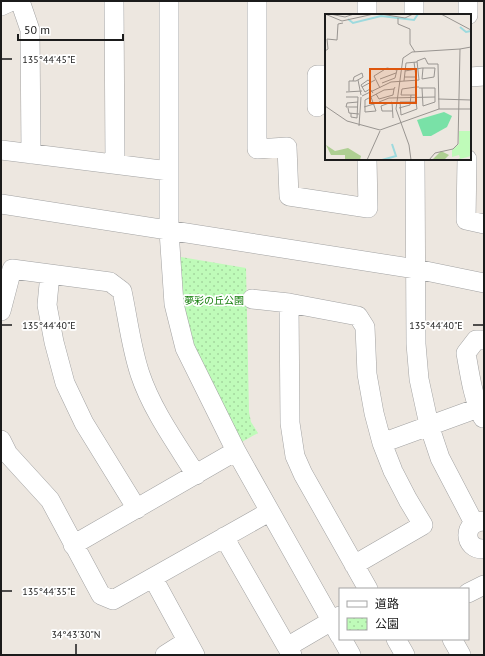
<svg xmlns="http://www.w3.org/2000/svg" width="485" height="656" font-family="'PT Sans','Noto Sans JP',sans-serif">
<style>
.park{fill:url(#park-dots)}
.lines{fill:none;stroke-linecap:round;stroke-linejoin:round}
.minor-casing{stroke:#a2a2a2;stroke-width:20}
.minor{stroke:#fff;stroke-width:19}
.ticks{fill:none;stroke:#1b1b1b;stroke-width:1.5}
.labels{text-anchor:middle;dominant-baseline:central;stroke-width:3.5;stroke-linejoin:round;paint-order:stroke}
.park-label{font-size:10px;fill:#107c06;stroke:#fff}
.inset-river{fill:none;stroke:#9ddade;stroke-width:2}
.inset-road{fill:none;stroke:#999591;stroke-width:1}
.view{fill:#de560d;fill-opacity:0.15;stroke:#de560d;stroke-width:2}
.inset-edge{fill:none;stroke:#1b1b1b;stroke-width:2}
.ticks-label{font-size:10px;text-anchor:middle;fill:#1b1b1b;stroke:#fff;stroke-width:3.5;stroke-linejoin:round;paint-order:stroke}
</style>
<defs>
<pattern id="park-dots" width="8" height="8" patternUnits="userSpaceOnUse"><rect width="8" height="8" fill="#bffbb9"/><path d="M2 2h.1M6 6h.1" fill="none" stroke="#a4d79e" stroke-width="1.8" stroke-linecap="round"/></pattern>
</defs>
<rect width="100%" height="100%" fill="#ede7e0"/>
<path class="park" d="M175 256 246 268 249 412 251 422 258 433 240 443 197 363 185 321Z"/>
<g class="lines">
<defs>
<path id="minor" d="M20 1 30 30 31 154
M114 1 115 164
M169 1V231L174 304 185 348 236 451 340 636
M257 1V149L287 147 289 196 368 208 367 159
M367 1V15
M468 1V15
M1 6 12 1
M414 15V1
M470 77 484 76
M317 107V75H326
M1 150 169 171
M415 159 416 344 419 379 429 425 440 458 474 523
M467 159 466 220 484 224
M1 204 416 269 484 283
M50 274 47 305 54 342 65 383 84 423 137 509
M252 299 289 303 290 423 295 456 303 474 368 589
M289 303 358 316 365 327 367 374 374 413 382 443 393 471 408 500 423 525 354 565
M1 311 12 269 110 282 122 291C128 319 131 347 140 374 152 410 176 443 196 475
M483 418C473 398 470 376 466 353L476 340H484
M1 440 8 454 50 500 101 595 113 600 269 512
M382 443 478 408H484
M484 521C462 521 463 550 484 549
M224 537 287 647
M73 545 236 451
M153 578 195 655
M468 593 484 585
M342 639 351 655
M396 639 405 655
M452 639 461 655
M165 655 187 641
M292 655 287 647 340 616"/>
</defs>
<use href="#minor" class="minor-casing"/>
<use href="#minor" class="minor"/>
</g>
<path class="ticks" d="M2 59H12M2 325H12M473 325H483M2 591H12M76 644V654"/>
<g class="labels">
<g class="park-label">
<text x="214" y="300">夢彩の丘公園</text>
</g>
</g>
<g transform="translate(325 14)">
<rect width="146" height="146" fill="#ede7e0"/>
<path d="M1 131 10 137 23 134 36 142 35 146H20V141H6ZM116 137 124 141 119 146H107Z" fill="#aecf92"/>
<path d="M134 117H146V142L131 146 135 144 134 141 127 143V136L134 130Z" fill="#bffbb9"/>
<path d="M119 98 127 102 122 113 106 122H98L92 106Z" fill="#79e1a7"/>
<path class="inset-river" d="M23 5 28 9 56 2 89 6 93 0M135 13 141 18 146 17M57 146 71 142 67 130"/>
<path class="inset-road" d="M0 0 17 7 49 0M5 0 20 3 29 0M56 0 80 4 88 0M116 0 146 16M73 4V10L85 15V30L90 38M0 37 3 35 2 25 12 26 13 10 18 9M80 57 97 54H110L109 63 97 65 98 54M79 63H91L89 48M55 65 71 59M33 66 36 81M79 67 81 49 92 48M46 68 43 66 36 71 40 78 45 75 48 79M37 73 50 66M55 74 49 62 62 54 72 56 70 64 57 69M94 74H110V88L98 92 97 74M24 77V67H31L38 63 37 59 29 63 28 67M21 78 37 77M51 80 54 85 68 81 69 75M86 81H76L77 75 91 73M37 82 66 68 94 66 92 47 100 44 103 50H113L114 95M21 83H33L32 104 26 103V99M46 83 51 97 40 98V86L59 76 69 75 70 73M113 85 146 86M33 88 22 89 21 93H33M54 88 64 84 110 83M75 88H91L92 95 76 101ZM0 92 22 107 55 116 114 95H146M39 93 52 89M23 94 24 99 34 100M74 94 85 91 86 81H91V73H94M67 97H57L56 92 67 88 68 104M34 112 36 83M42 146 55 117M86 146 84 131 71 95 78 44 87 38 135 35M104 146 110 139 128 135 133 130 135 35 146 33"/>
<path class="view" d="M45 55H91V89H45Z"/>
<rect width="146" height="146" class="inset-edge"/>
</g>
<g class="ticks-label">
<text x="49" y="63">135°44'45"E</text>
<text x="436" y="329">135°44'40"E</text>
<text x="49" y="329">135°44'40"E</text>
<text x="49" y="595">135°44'35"E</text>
<text x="76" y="638">34°43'30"N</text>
</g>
<rect width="485" height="656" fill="none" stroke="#1b1b1b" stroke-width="4"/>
<rect x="339" y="588" width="130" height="52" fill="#ffffff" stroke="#a4a4a4"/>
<rect x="347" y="601" width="20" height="6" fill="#ffffff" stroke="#a4a4a4"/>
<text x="375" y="608" font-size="12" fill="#1b1b1b">道路</text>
<rect x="347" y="618" width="20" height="12" fill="url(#park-dots)" stroke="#a4a4a4"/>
<text x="375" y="628" font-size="12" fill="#1b1b1b">公園</text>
<path d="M18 34v6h105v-6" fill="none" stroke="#1b1b1b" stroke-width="2"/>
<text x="24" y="34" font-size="12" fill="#1b1b1b" stroke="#ffffff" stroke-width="3" paint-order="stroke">50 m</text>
</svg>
